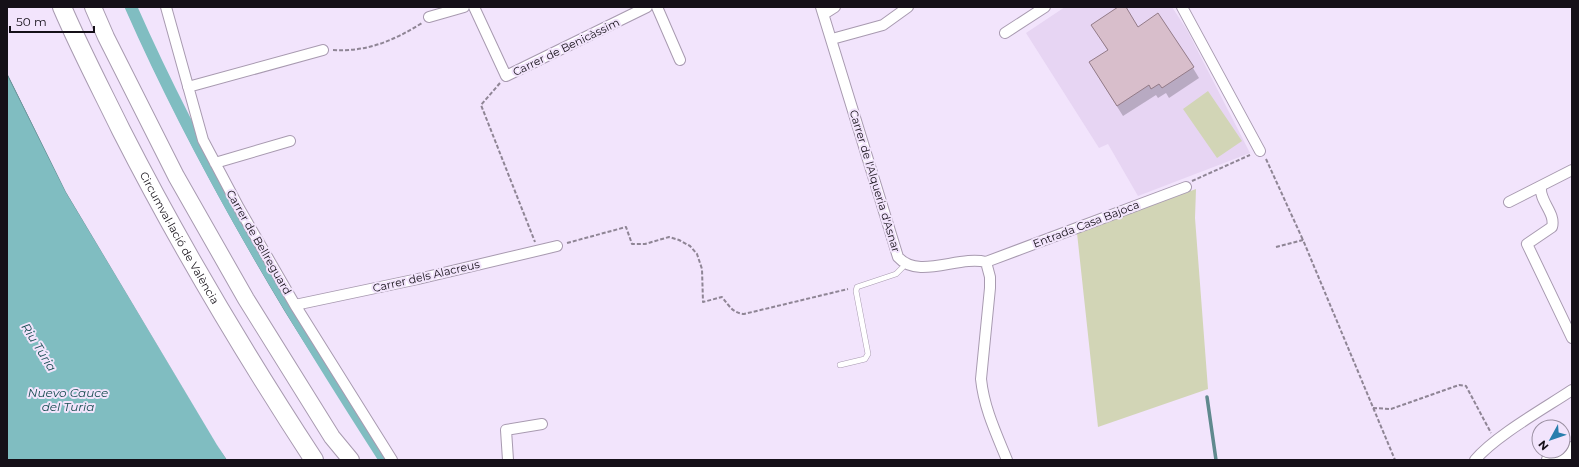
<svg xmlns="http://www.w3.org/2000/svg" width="1579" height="467" font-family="Montserrat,sans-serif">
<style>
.built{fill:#e7d5f3}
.green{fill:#d2d5b6}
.water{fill:#80bdc1;stroke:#60898e}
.pier{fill:#f2e4fc}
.shadow{fill:#0003}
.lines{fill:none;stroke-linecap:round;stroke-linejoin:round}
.stream{stroke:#60898e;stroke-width:3.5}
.canal{stroke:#80bdc1;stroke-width:12}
.building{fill:#d8becb;stroke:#937b88}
.service-casing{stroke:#a89ab0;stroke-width:6}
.minor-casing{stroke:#a89ab0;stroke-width:12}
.trunk-casing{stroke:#a89ab0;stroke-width:18}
.motorway-casing{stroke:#a89ab0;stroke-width:20}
.path{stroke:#8f8595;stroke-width:2;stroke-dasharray:4 2;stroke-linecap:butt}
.service{stroke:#fff;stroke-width:5}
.minor{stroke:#fff;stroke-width:10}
.trunk{stroke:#fff;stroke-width:16}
.motorway{stroke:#fff;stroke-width:18}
.labels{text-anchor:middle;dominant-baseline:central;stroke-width:4;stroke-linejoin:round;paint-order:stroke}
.street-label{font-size:11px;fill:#151018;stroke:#f2e4fc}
.water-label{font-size:12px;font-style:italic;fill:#164c50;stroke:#f2e4fc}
</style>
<rect width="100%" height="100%" fill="#f2e4fc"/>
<path class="built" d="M1065 7H1172L1187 30 1250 153 1138 196 1108 144 1099 148 1026 33Z"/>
<path class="green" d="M1208 91 1242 141 1217 158 1183 109Z
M1196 189 1195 218 1208 389 1098 427 1077 233Z"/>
<path class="water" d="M7 74 66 192 227 460H7Z"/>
<path class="pier" d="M7 72 68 191 229 460H227L217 445 66 192Z"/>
<path class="shadow" d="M1120 7H1125L1138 28 1193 68 1199 78 1169 98 1166 93 1158 98 1156 95 1123 116 1096 73 1108 51 1092 25Z"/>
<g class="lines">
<path class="stream" d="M127 7C173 111 227 212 286 310 317 360 350 410 382 460
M1207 397 1216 460"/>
<path class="canal" d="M131 7C201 166 291 314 385 460"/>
</g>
<path class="building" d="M1118 7H1126L1138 27 1158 13 1194 67 1162 88 1159 84 1151 89 1149 85 1117 106 1089 62 1108 50 1091 25Z"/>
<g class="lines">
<defs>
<path id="service" d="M840 365 865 359 868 354 856 291 857 287 896 274 906 264"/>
<path id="minor" d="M166 7 203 140 239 208 295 305 392 460
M474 7 506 76 647 7
M657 7 680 60
M821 7 898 257C918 280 959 255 986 262
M1182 7 1260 151
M824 14 835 7
M429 17 464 7
M1005 33 1045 7
M832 39 883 25 908 7
M188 87 323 50
M215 163 290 141
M1541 187C1539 201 1556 213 1552 227L1527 244 1572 338
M1509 202 1572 170
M986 262 1186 187
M986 262 990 277V288L981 379C984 408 996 433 1007 460
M295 305 418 279 557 246
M508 460 506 430 542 424
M1475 460C1495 436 1545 408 1572 390"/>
<path id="trunk" d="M93 7 106 37 176 176 246 299 332 437 351 460"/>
<g id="motorway">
<path id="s1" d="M62 7C80 49 101 89 121 130 179 244 244 353 314 460"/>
<path d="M1551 460 1572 451"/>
</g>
</defs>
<use href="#service" class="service-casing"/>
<use href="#minor" class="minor-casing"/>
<use href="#trunk" class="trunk-casing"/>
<use href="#motorway" class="motorway-casing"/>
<path class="path" d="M333 50C367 52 393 41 422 23
M500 83 481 105 535 242
M1266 159 1303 240
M1192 181 1250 155
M567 243 626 227 632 244H645L669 237 679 240 690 246 697 254 702 269 703 302 722 297C729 306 733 313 744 314L848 289
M1276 247 1303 240 1395 460
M1373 408 1391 409 1459 385 1466 386 1491 433"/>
<use href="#service" class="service"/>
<use href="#minor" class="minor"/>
<use href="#trunk" class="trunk"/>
<use href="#motorway" class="motorway"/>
</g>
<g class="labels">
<g class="street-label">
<text transform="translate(566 47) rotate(-26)">Carrer de Benicàssim</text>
<text transform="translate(875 181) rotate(73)">Carrer de l'Alqueria d'Asnar</text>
<text transform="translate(1086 224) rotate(-21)">Entrada Casa Bajoca</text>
<text stroke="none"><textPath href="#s1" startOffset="259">Circumval·lació de València</textPath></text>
<text transform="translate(259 242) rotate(60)">Carrer de Bellreguard</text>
<text transform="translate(426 276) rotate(-13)">Carrer dels Alacreus</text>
</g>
<g class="water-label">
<text transform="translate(39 347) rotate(58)">Riu Túria</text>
<text x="68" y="392">Nuevo Cauce<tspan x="68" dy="14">del Turia</tspan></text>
</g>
</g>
<rect width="1579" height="467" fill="none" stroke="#151018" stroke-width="16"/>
<g transform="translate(1551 439) rotate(230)"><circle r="19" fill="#f2e4fc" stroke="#9a8fa1"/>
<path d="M0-3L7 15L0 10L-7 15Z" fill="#287ead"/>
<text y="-6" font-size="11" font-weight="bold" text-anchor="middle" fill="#151018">N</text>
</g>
<path d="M10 26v6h84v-6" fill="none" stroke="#151018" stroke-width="2"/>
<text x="16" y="26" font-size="12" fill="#151018" stroke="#f2e4fc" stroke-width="3" paint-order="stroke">50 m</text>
</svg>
